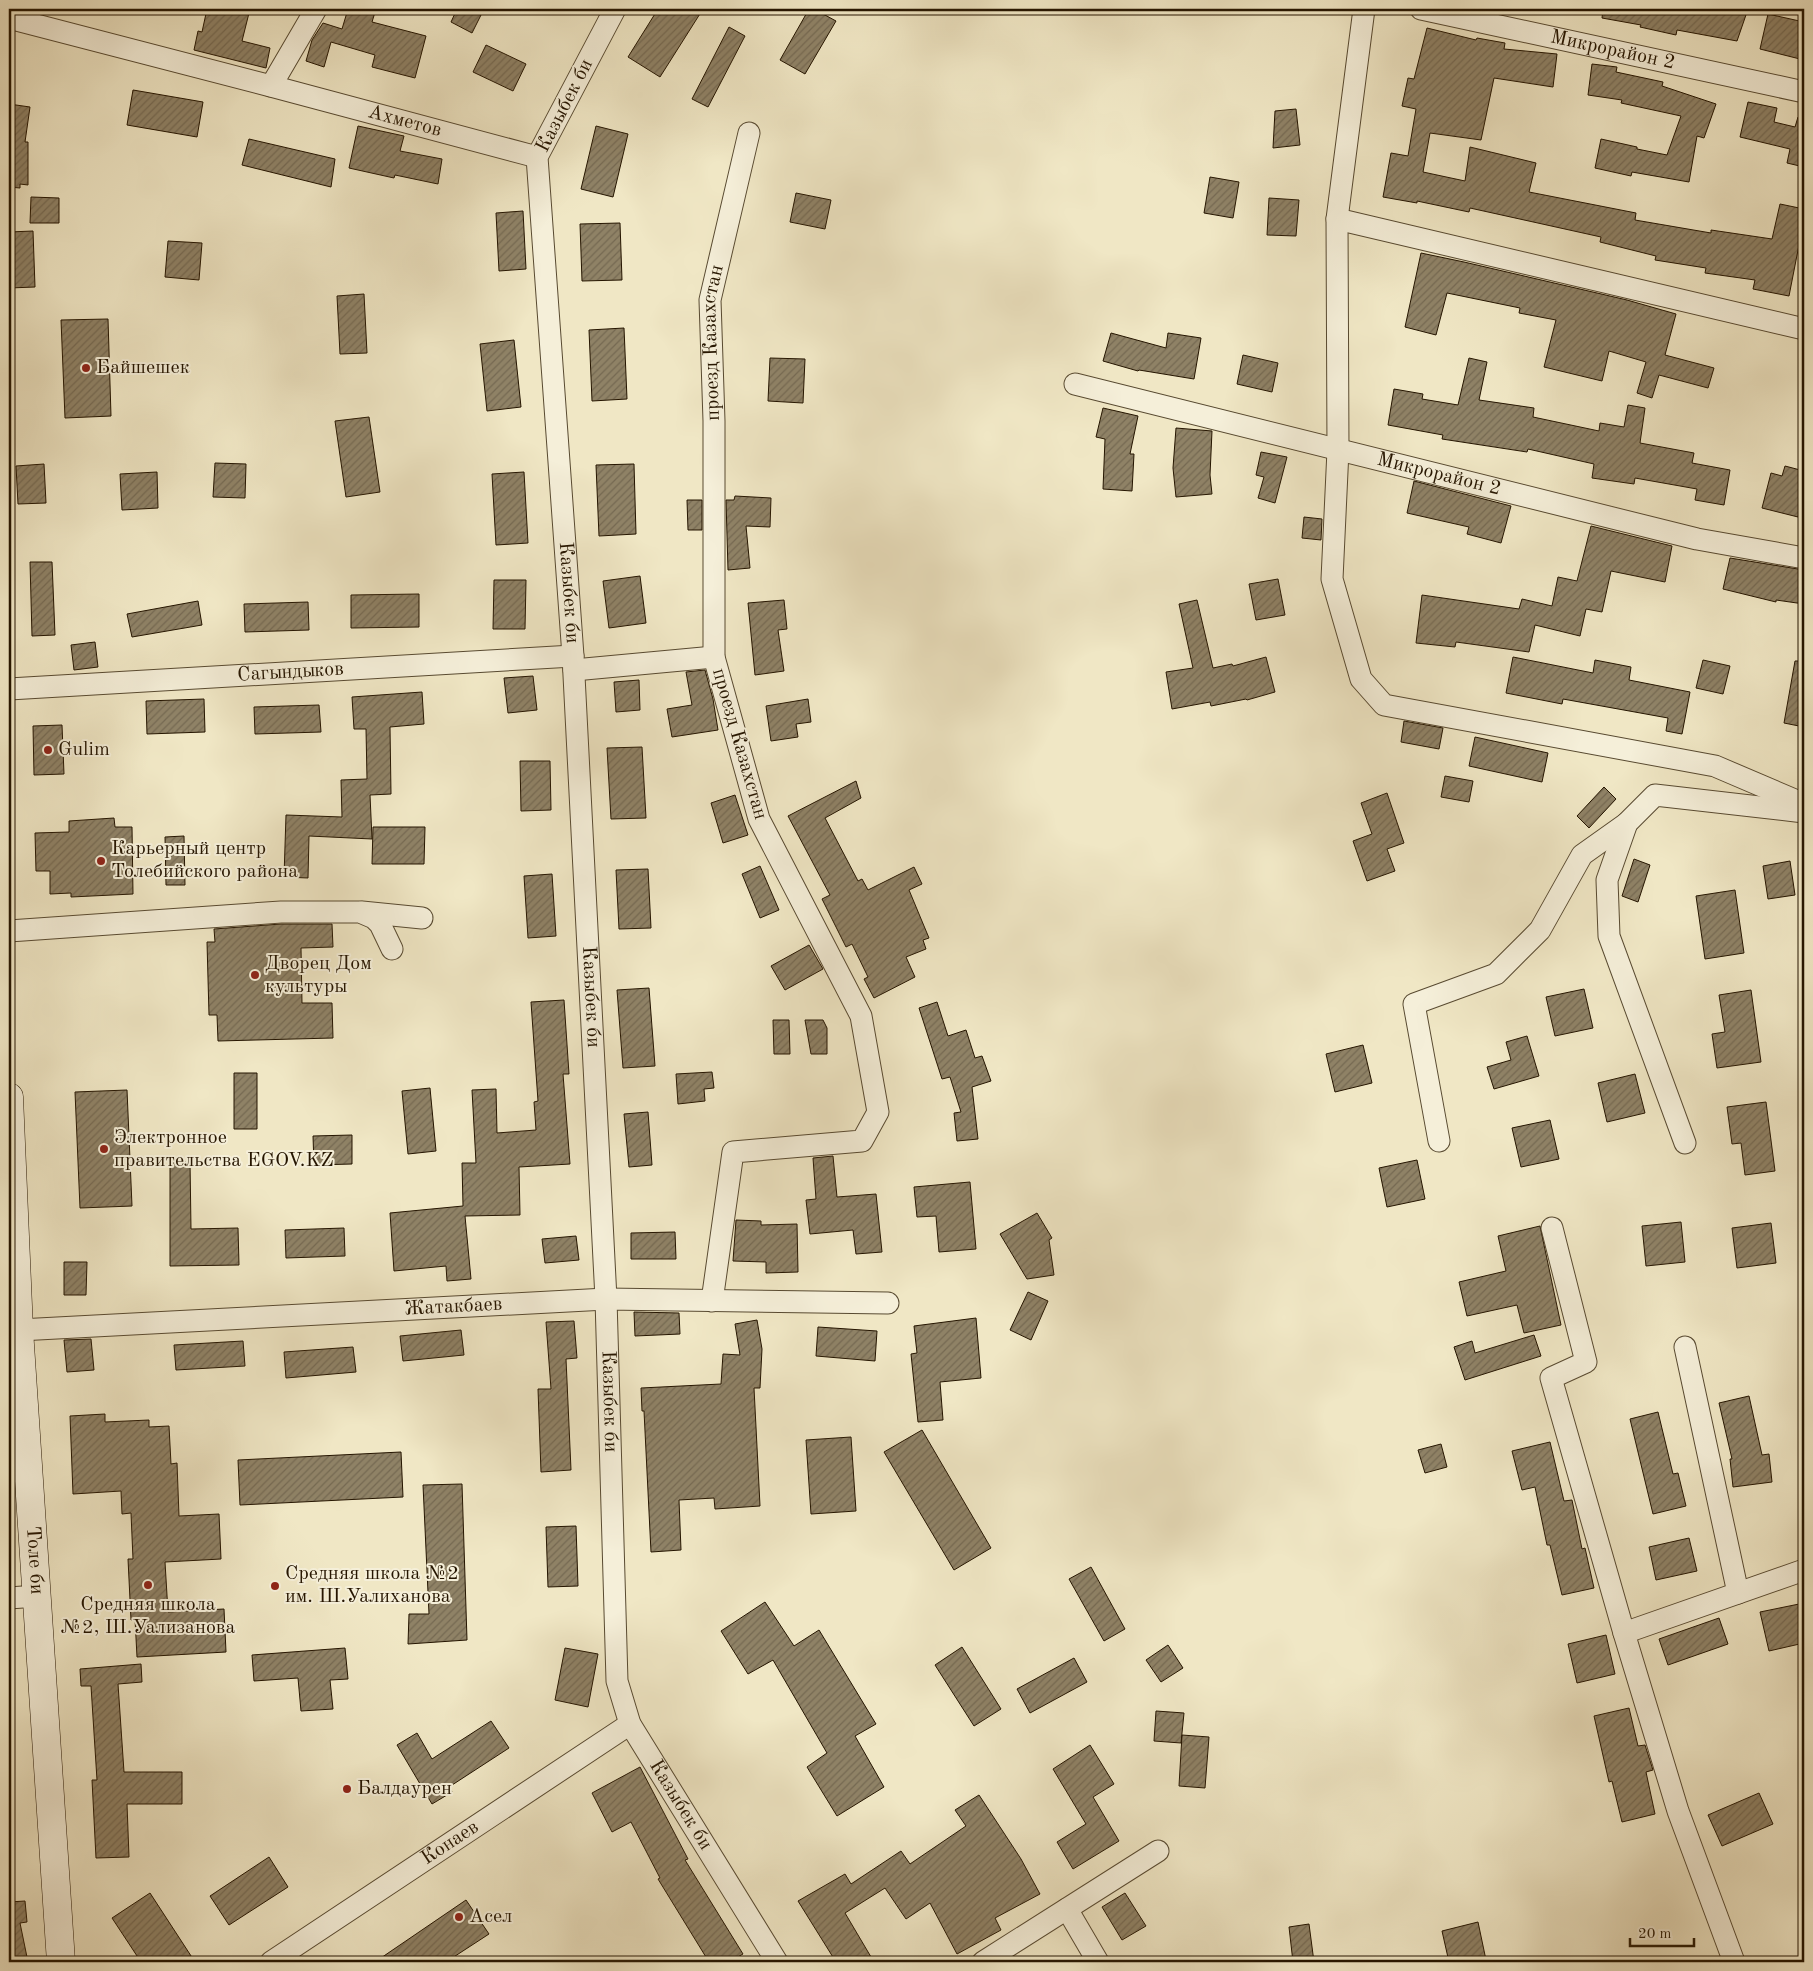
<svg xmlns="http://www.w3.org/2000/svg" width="1813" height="1971" font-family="'Old Standard TT',serif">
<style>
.building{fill:url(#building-hatch);stroke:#251500}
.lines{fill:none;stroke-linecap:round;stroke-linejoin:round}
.minor-casing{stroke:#584a31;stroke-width:23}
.secondary-casing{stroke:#251500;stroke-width:29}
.minor{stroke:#f5efd9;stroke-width:21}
.secondary{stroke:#f5efd9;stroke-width:28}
.poi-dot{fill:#8f2418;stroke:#f5efd9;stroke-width:2}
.labels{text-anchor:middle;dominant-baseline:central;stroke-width:4;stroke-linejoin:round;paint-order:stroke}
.street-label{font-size:20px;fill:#251500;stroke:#f5efd9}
.poi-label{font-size:20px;fill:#251500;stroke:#f5efd9;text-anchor:start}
</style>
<defs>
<pattern id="building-hatch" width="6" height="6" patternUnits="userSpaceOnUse" patternTransform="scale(1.25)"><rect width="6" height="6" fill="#8f8266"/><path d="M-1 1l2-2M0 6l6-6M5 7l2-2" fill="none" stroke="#756952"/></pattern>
</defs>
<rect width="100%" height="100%" fill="#f0e7c5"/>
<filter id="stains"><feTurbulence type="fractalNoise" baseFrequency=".004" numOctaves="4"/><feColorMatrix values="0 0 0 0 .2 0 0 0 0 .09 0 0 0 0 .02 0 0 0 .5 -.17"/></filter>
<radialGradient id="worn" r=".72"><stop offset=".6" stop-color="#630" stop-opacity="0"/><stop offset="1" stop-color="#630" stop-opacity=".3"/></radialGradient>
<path class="building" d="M207 9H250L242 41 270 48 266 68 194 50 198 31 202 32Z
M348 9H376L372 22 426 36 415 78 372 67 375 55 331 42 324 67 306 61 312 40 323 23 342 29Z
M457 9H484L472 33 451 22Z
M658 9H703L660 77 628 57Z
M809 9H814L836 21 805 74 780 60Z
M1603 9H1748L1737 41 1677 30 1676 35 1640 27 1641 25 1602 18Z
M1768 14 1804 22V60L1760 49Z
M729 27 745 36 708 107 692 99Z
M1427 28 1476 40 1477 38 1505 43 1504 49 1557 54 1553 87 1494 78 1481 140 1430 133 1423 172 1465 181 1470 147 1536 163 1529 192 1636 213 1635 220 1711 233V230L1772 239 1780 204 1804 209V229L1801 246 1799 245 1789 296 1753 289 1755 280 1705 273 1706 268 1655 260 1656 256 1600 242 1601 237 1470 208 1469 212 1417 201V203L1383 197 1391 153 1408 156 1416 109 1402 106 1408 78 1414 79Z
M486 45 526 64 513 91 473 72Z
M1592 64 1617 67 1616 72 1663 82 1662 86 1716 104 1704 138 1697 136 1689 182 1632 172 1631 176 1595 168 1601 139 1637 147V149L1667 155 1681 116 1621 103 1622 100 1588 95Z
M133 90 203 102 197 137 127 125Z
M1748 102 1777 108 1774 122 1795 127 1798 117 1804 118V167L1787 163 1790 149 1740 137Z
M9 104 30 107 25 142H28V185L20 184V188L9 187Z
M1296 109 1300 145 1273 148 1275 111Z
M358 126 404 136 400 151 442 159 438 184 395 175 394 178 349 168Z
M596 126 628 134 613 197 581 189Z
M249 139 335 159 331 187 242 165Z
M1210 177 1239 182 1233 218 1204 213Z
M796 193 831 200 825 229 790 222Z
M31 197 59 198V223H30Z
M1269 198 1299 200 1296 236 1267 235Z
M523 211 526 269 499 271 496 213Z
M620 223 622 280 582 281 580 224Z
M33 231 35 287 9 288V232Z
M168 241 202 243 199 280 165 277Z
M1421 253 1464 262 1627 300 1676 314 1665 355 1714 368 1708 388 1659 375 1652 398 1637 393 1646 362 1609 351 1602 381 1544 367 1556 320 1519 313 1520 308 1447 293 1436 335 1405 327Z
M364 294 367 353 340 354 337 296Z
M108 319 111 416 65 418 61 320Z
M624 328 627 399 592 401 589 330Z
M1111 333 1166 348 1168 333 1201 338 1194 379 1139 370 1138 371 1103 361Z
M514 340 521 407 487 411 480 344Z
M1243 355 1278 363 1272 392 1237 384Z
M770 358 805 359 803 403 768 401Z
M1469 358 1487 362 1479 400 1534 408 1533 417 1599 431 1600 423 1624 427 1628 405 1645 408 1640 443 1694 453 1692 463 1730 470 1724 505 1695 500 1697 489 1635 478 1634 484 1592 478 1594 464 1528 449 1527 452 1442 439 1443 435 1388 425 1394 389 1423 394 1422 399 1458 405Z
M1103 408 1138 416 1130 454H1134L1132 491 1103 489 1105 439 1096 437Z
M369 417 380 492 346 497 335 421Z
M1176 428 1212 431 1210 475 1212 494 1176 497 1173 468Z
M1261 452 1287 457 1275 503 1258 498 1264 477 1256 475Z
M215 463 246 464 245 498 213 497Z
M44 464 46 503 18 504 16 466Z
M634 464 636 534 599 536 596 465Z
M1785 466 1804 471V492L1798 517 1762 508 1771 473 1782 476Z
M157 472 158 508 122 510 120 474Z
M524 472 528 543 496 545 492 474Z
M1414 481 1511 506 1501 543 1467 534 1469 527 1407 513Z
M735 496 771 498 770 527 746 526 750 568 728 570 726 500H734Z
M687 500H702V530H688Z
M1304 517 1322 519 1321 540 1302 538Z
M1591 526 1672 546 1665 582 1611 571 1602 612 1586 609 1580 636 1535 625 1529 652 1456 642 1455 647 1416 643 1422 595 1519 609 1522 599 1552 606 1558 577 1577 581Z
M1730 558 1804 570V604L1776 600V602L1723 589Z
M30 562H52L55 635 32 636Z
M640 576 646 623 609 628 603 581Z
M1278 579 1285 615 1256 620 1249 584Z
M494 580H526L525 629H493Z
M419 594V627L351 628V595Z
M784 600 787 629 778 630 784 671 755 675 748 603Z
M1197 600 1213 668 1232 664 1233 666 1266 657 1275 692 1247 700 1246 699 1211 706 1210 702 1172 709 1166 672 1193 668 1179 604Z
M198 601 202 625 132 637 127 614Z
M308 602 309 630 245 632 244 604Z
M95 642 98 667 74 670 71 645Z
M1513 657 1593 673 1595 660 1631 667 1629 680 1690 692 1682 734 1666 731 1668 718 1563 699 1562 704 1506 693Z
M1703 660 1730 666 1723 694 1696 688Z
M1795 661H1804V727L1784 723Z
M705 670 713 699 718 730 672 737 667 709 692 705 686 672Z
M533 676 537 710 508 713 504 678Z
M639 680 640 710 616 712 614 682Z
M422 692 424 724 390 727 391 794 370 795 372 839 309 836 308 878 284 877 286 815 342 817 341 780 367 779 366 729H354L352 697Z
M204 699 205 732 147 734 146 701Z
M808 699 811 722 796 724 798 737 771 741 766 706Z
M319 705 321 732 255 734 254 707Z
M1404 721 1443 728 1439 749 1401 742Z
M62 725 64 774 34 775 33 726Z
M1475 737 1548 753 1542 782 1469 766Z
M642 747 646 818 611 819 607 748Z
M520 761H550L551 810 521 811Z
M1445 776 1473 781 1469 802 1441 797Z
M856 781 861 798 825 818 858 881 862 879 868 890 914 867 922 884 909 890 929 938 923 940 926 949 906 957 915 977 874 998 864 979 868 977 852 944 846 947 822 899 830 895 788 816Z
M1604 787 1616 799 1589 828 1577 816Z
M1387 793 1404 843 1387 849 1395 871 1367 881 1353 841 1372 834 1361 803Z
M735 795 748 835 723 843 711 803Z
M114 818 115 827H132L133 894 71 897V893L50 894V871H36L35 833 69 832V821Z
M373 827H425L424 864H372Z
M184 836 185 885H166L165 837Z
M1634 859 1650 865 1638 902 1622 896Z
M1790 861 1795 895 1768 899 1763 866Z
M760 866 779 910 760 918 742 874Z
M648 869 651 928 619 929 616 870Z
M552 874 556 936 528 938 524 876Z
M1735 890 1744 953 1705 959 1696 896Z
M281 924H332L333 947 301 948 302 1003H332L333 1038 218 1041 217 1015H209L207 942H215L214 929Z
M809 945 823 969 785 990 771 966Z
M649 988 655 1066 623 1068 617 990Z
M1584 989 1593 1028 1555 1036 1546 997Z
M1751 990 1761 1062 1717 1068 1712 1034 1725 1032 1719 995Z
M564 1000 569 1074H563L570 1164 519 1167 520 1215 465 1216 471 1279 447 1281 446 1266 394 1271 390 1213 463 1206 462 1163H476L472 1090 496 1089 497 1133 536 1130 534 1102 538 1101 531 1002Z
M937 1002 948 1036 966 1030 975 1058 982 1056 991 1081 972 1087 978 1139 957 1141 954 1113 961 1112 950 1077 942 1079 919 1008Z
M773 1020H789L790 1054H774Z
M805 1020H823L827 1028V1054H811Z
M1527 1036 1539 1076 1494 1089 1487 1067 1511 1060 1506 1042Z
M1363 1045 1372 1083 1335 1092 1326 1054Z
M712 1072 714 1088 704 1089 705 1101 678 1104 676 1074Z
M234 1073H257V1129H234Z
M1635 1074 1645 1113 1607 1122 1598 1083Z
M430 1088 436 1151 408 1154 402 1091Z
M127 1090 132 1206 80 1208 75 1092Z
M1766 1102 1775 1171 1745 1175 1741 1143 1732 1144 1727 1107Z
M648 1112 652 1165 629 1167 624 1114Z
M1550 1120 1559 1159 1521 1167 1512 1128Z
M352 1135V1164L314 1165 313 1136Z
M833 1156 837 1197 876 1194 882 1252 856 1254 853 1230 810 1234 806 1200 816 1199 813 1158Z
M1417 1160 1425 1199 1387 1207 1379 1168Z
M170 1162H190L191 1229 238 1228 239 1265 170 1266Z
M970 1182 976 1249 939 1252 936 1216 917 1217 914 1187Z
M1037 1213 1052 1238 1049 1240 1054 1275 1027 1279 1000 1234Z
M736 1220 761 1221V1225L797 1224 798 1272 766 1273V1262L733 1261Z
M1681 1222 1685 1262 1646 1266 1642 1226Z
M1771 1223 1776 1263 1737 1268 1732 1228Z
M1540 1226 1561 1325 1524 1333 1517 1305 1467 1316 1459 1282 1506 1271 1498 1236Z
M344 1228 345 1256 286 1258 285 1230Z
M675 1232 676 1259H631V1233Z
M576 1236 579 1260 545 1263 542 1239Z
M64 1262H87L86 1295H64Z
M1028 1292 1048 1301 1031 1340 1010 1330Z
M634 1312 679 1313 680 1334 635 1336Z
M976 1318 981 1378 940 1382 943 1420 918 1422 911 1354 917 1353 914 1326Z
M757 1320 762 1349 760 1388H754L760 1506 715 1509 714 1498 679 1500 681 1550 651 1552 644 1411H642L641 1388 721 1384 723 1354 740 1355 735 1324Z
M574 1321 577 1358 566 1359 571 1470 541 1472 538 1389H551L546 1322Z
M818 1327 877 1331 875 1361 816 1356Z
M461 1330 464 1355 403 1361 400 1336Z
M1534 1335 1541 1356 1465 1380 1454 1347 1472 1341 1475 1353Z
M91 1339 94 1370 67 1372 64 1340Z
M243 1341 245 1366 176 1370 174 1345Z
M353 1347 356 1372 286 1378 284 1352Z
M1749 1396 1762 1455 1769 1454 1772 1482 1733 1487 1730 1459H1732L1719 1403Z
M1658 1412 1673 1474 1678 1473 1686 1506 1653 1514 1630 1419Z
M105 1414V1422L149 1420V1427L169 1426 171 1464 177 1463 179 1516 219 1514 221 1559 165 1562 168 1612 224 1609 226 1652 137 1657 135 1619 131 1620 128 1559H133L131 1513 122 1514 121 1491 73 1494 70 1416Z
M922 1430 991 1548 954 1570 884 1452Z
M851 1437 856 1511 811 1514 806 1440Z
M1550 1442 1564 1501 1572 1500 1582 1549 1585 1548 1594 1588 1562 1595 1550 1545H1547L1535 1487 1522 1490 1512 1451Z
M1441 1444 1447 1467 1425 1473 1418 1450Z
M401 1452 403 1497 240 1505 238 1460Z
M462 1484 467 1640 408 1644 409 1614H429L423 1485Z
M576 1526 578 1586 548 1587 546 1527Z
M1689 1538 1697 1571 1656 1580 1649 1547Z
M1091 1567 1125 1629 1104 1641 1069 1579Z
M765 1602 794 1646 819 1630 876 1724 855 1736 884 1787 837 1816 807 1767 827 1753 773 1660 748 1674 721 1631Z
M1804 1603V1643L1769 1651 1760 1612Z
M1719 1618 1728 1644 1668 1665 1659 1639Z
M1606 1635 1615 1674 1577 1683 1568 1644Z
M1168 1645 1183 1668 1161 1682 1146 1660Z
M962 1647 1001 1709 974 1726 935 1665Z
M345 1648 348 1679 330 1680 333 1709 301 1711 298 1678 254 1681 252 1655Z
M565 1648 598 1654 588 1707 555 1700Z
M1074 1658 1087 1682 1030 1713 1017 1689Z
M141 1664 142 1682 118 1684 124 1772H182V1804H127L129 1857 96 1858 92 1780H97L91 1686H81L80 1669Z
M1629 1708 1638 1746 1645 1745 1653 1770 1646 1772 1655 1814 1622 1822 1612 1781 1609 1782 1594 1716Z
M1156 1711 1184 1713 1181 1743 1154 1741Z
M491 1721 509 1748 449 1787 452 1792 432 1804 397 1745 417 1733 432 1759Z
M1182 1735 1209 1737 1205 1788 1179 1786Z
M1090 1745 1114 1784 1093 1797 1119 1841 1073 1869 1057 1842 1086 1824 1053 1769Z
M640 1767 688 1859 685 1860 743 1954 729 1962H709L658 1879 660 1878 631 1822 612 1832 592 1793Z
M1759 1793 1773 1824 1722 1846 1708 1815Z
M979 1795 1021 1859 1040 1894 995 1918 1001 1930 957 1954 930 1903 906 1919 885 1888 845 1913 874 1962H836L798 1901 845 1874 851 1884 901 1851 910 1864 966 1826 955 1810Z
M269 1857 288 1887 229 1925 210 1896Z
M150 1893 195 1962H141L112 1918Z
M1125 1893 1146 1926 1122 1940 1102 1907Z
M466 1900 489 1934 446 1962H375Z
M25 1901 27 1922 20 1923 28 1962H9V1902Z
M1478 1922 1486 1960 1475 1962H1449L1442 1931Z
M1309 1924 1314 1962H1293L1289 1927Z"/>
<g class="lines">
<defs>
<g id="minor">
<path id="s1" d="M615 9 537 157 573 656 606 1299 617 1681 630 1724 777 1962"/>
<path d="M1364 9 1337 219 1338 450 1332 579 1361 679 1384 705 1715 766 1804 804"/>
<path id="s2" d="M1421 9 1804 92"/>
<path id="s3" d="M9 18 271 86 537 157"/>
<path d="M271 86 316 9"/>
<path d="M1337 219 1804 329"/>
<path id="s4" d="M1075 384 1697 539 1804 558"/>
<path d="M574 670 714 657"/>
<path id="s5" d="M9 689 573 656"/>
<path d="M362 912 422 918"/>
<path d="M9 931 281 912H360L374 918 380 924 392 949"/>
<path d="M1439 1141 1414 1004 1496 974 1540 930 1582 855 1627 823"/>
<path d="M1685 1143 1609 936 1607 880 1627 823 1655 795 1804 812"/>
<path d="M1552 1228 1586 1362 1551 1378 1624 1633 1678 1811 1734 1962"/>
<path id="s6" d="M712 1301 733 1152 862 1141 878 1112 861 1016 759 819 714 657V421L710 300 749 133"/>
<path id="s7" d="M19 1330 606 1299 888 1303"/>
<path d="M1685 1347 1738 1593"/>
<path d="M9 1598 37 1596"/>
<path d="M1624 1633 1804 1570"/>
<path d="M1067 1909 1098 1962"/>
<path id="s8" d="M271 1962 630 1724"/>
<path d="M983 1962 1158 1851"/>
</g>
<g id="secondary">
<path id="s9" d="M9 1097 19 1330 61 1962"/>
</g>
</defs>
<use href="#minor" class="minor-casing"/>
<use href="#secondary" class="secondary-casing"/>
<use href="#minor" class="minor"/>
<use href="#secondary" class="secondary"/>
</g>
<g class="poi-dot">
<circle cx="86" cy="368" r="5"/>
<circle cx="48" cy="750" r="5"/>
<circle cx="101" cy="861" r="5"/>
<circle cx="255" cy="975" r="5"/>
<circle cx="104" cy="1149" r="5"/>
<circle cx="148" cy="1585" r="5"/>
<circle cx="275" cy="1586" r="5"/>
<circle cx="347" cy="1789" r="5"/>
<circle cx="459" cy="1917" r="5"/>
</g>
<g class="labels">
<g class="street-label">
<text stroke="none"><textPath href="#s2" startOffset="196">Микрорайон 2</textPath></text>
<text transform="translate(565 106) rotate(-63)">Казыбек би</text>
<text stroke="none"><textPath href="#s3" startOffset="409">Ахметов</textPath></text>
<text stroke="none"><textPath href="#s6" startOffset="1115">проезд Казахстан</textPath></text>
<text stroke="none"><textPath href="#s4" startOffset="375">Микрорайон 2</textPath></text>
<text stroke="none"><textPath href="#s1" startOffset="604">Казыбек би</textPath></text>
<text stroke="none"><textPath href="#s5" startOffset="282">Сагындыков</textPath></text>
<text transform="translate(739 744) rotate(74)">проезд Казахстан</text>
<text stroke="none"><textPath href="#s1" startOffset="1009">Казыбек би</textPath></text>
<text stroke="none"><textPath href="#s7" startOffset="435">Жатакбаев</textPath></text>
<text stroke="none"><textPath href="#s1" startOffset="1414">Казыбек би</textPath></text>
<text stroke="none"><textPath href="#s9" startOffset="464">Толе би</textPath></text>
<text stroke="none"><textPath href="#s1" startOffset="1834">Казыбек би</textPath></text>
<text stroke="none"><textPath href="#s8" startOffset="215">Конаев</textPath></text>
</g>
<g class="poi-label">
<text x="96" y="368">Байшешек</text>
<text x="58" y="750">Gulim</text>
<text x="111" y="849">Карьерный центр<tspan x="111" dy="23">Толебийского района</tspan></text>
<text x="265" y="964">Дворец Дом<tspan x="265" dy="23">культуры</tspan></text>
<text x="114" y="1138">Электронное<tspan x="114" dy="23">правительства EGOV.KZ</tspan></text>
<text x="285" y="1574">Средняя школа №2<tspan x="285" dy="23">им. Ш.Уалиханова</tspan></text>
<text x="148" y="1605" text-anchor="middle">Средняя школа<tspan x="148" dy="23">№2, Ш.Уализанова</tspan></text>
<text x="357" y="1789">Балдаурен</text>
<text x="469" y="1917">Асел</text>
</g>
</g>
<rect width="1813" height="1971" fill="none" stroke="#f0e7c5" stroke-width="30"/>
<rect x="10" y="10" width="1793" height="1951" fill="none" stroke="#251500" stroke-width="2.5"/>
<rect x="15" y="15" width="1783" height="1941" fill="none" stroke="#251500"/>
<path d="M1630 1938v8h64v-8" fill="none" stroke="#251500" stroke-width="2.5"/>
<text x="1638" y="1938" font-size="15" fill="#251500" stroke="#f5efd9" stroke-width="4" paint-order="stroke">20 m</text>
<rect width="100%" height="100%" filter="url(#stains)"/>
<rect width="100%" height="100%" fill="url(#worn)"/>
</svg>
